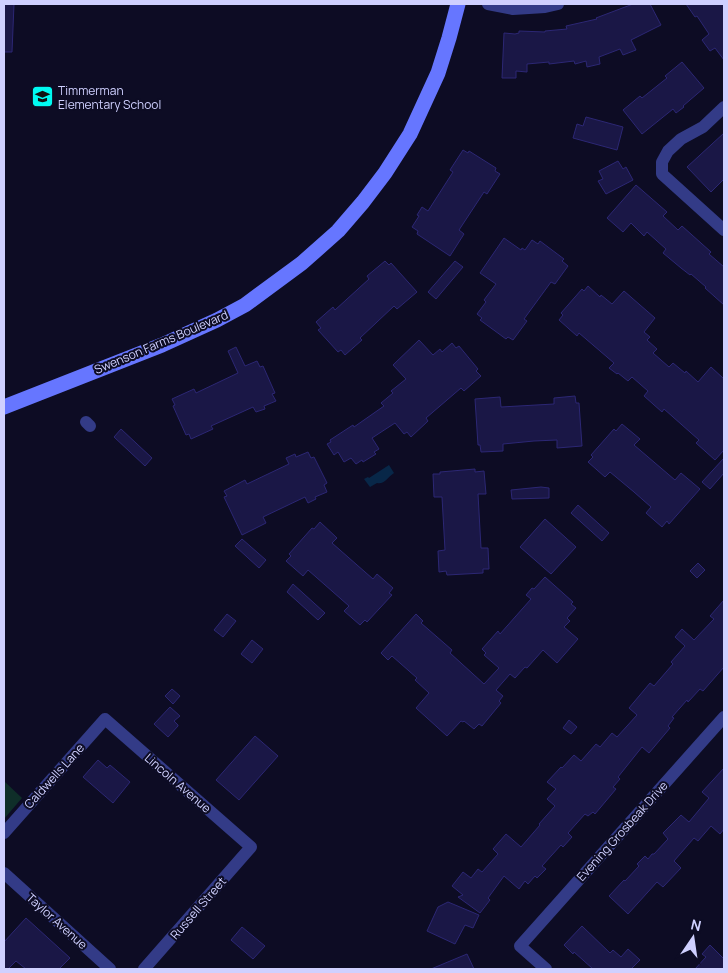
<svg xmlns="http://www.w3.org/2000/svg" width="728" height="973" font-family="Manrope,sans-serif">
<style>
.green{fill:#0f2e29}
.water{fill:#082748}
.building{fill:#1a1746;stroke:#2c2774}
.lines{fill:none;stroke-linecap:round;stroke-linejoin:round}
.street{stroke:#333b87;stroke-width:12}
.secondary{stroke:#6676ff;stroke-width:15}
.labels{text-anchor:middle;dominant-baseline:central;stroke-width:4;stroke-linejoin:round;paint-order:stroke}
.poi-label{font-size:12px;fill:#cfd0ff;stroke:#0d0c24;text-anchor:start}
.street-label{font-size:12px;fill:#cfd0ff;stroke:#0d0c24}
</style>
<rect width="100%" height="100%" fill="#0d0c24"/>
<path class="green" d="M4 781 22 798 4 819Z"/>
<path class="water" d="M389 465 394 473C388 477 384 485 377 483L370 487 364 479 368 477 369 478Z"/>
<path class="building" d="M4 4H14L12 52H4Z
M633 4H650L661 25 631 40 636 50 623 55 620 49 599 57 600 64 587 67 586 61 575 64 574 61 549 64V62L527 64V72L516 71V78H502L504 33 515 34 519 33V31L545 32V31L567 29 566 26 597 19 596 18Z
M686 4H724V60L715 48 710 51 702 40 709 34 697 16 695 17Z
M682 62 704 88 683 106 684 107 676 113 673 109 642 134 623 110 640 96 642 98 667 78 665 76Z
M586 117 623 127 617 150 573 138 577 124 583 126Z
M724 133V179L711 192 687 167Z
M463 150 468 153 469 151 496 168 495 171 500 174 487 194 484 192 459 230 464 234 450 256 417 234 418 231 412 227 419 216 417 215 422 207 428 211 453 172 450 170Z
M618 161 623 169 626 167 633 180 606 194 598 181 603 179 599 171Z
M636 185 667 212 663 216 678 230 682 226 711 252 709 254 724 267V305L705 288 706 287 691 274 690 275 681 268 663 253 666 249 647 232 644 236 631 223 623 232 607 218Z
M504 238 521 250 522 248 525 250 532 240 538 244 540 241 564 259 562 261 568 266 555 284 551 282 524 319 527 321 513 340 508 337 506 339 480 320 482 318 477 314 486 302 484 300 496 284 480 273Z
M385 261 389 265 391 263 417 292 397 309 394 306 360 338 362 340 345 355 341 350 338 352 318 330 321 328 316 322 333 307 335 310 369 279 367 276Z
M455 261 463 267 436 299 428 292Z
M588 286 600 297 601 295 612 304 624 291 655 318 644 332 650 337 647 340 657 349 653 353 669 367 673 363 685 373 686 371 698 382 711 367 724 379V450L715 460 696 443 699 440 664 409 662 412 644 396 648 391 632 377 628 381 618 373 617 374 609 368 614 363 579 333 577 336 559 320 563 315 561 313 582 289 584 291Z
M419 340 433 355 440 349 442 352 452 343 456 348 459 346 478 369 476 371 481 376 464 391 461 388 426 418 428 421 411 437 407 432 404 434 395 423 372 438 379 449 374 452 376 454 363 462 362 460 356 464 351 458 344 462 338 452 334 455 327 444 331 442 330 440 353 425 354 427 384 406 381 403 393 393 391 391 406 379 393 365Z
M236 347 245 366 257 361 260 367 263 366 275 393 272 394 276 401 264 406 265 409 256 412 253 407 211 426 213 429 191 439 189 434 186 435 173 406 175 405 172 399 194 389 196 393 238 373 228 351Z
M575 396 576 403H579L582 446 557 448V440L534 441 503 444V451L481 452 480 445H478L475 399 500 397 501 407 554 404V398Z
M622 424 640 439 634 445 675 480 681 473 700 489 669 524 667 521 662 527 646 513 651 507 634 492 610 472 605 477 588 462 593 457 591 455 614 429 616 431Z
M121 429 152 458 145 466 114 437Z
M308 452 311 458 314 457 327 483 324 485 327 492 315 497 316 499 308 503 305 497 263 517 266 523 242 535 224 497 227 496 224 491 245 480 247 484 289 464 286 458 295 454 296 457Z
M724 458V473L710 489 702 482Z
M475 469V472L484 471 486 494H478L481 548H488L489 569H483V573L447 575 446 571 439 572 438 551 445 550 442 497H434L433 474H440V472Z
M541 487 549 488V498L512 499 511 490Z
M578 505 609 533 602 541 571 513Z
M545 519 576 547 551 574 520 547Z
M320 522 337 538 332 543 373 579 377 574 393 588 389 593 392 595 367 622 365 620 360 625 344 611 349 606 308 570 303 576 286 561 291 556 289 554 312 528 314 529Z
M242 539 266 560 259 568 235 546Z
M698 563 705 570 697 578 690 571Z
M545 577 573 602 571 604 576 608 567 618 570 621 564 627 578 639 557 663 543 650 527 668 525 667 515 678 510 674 496 690 503 696 499 701 501 703 482 726 479 724 474 729 464 721 463 722 461 721 447 736 416 708 429 693 415 680 417 678 392 656 388 660 381 653 416 614 423 621 421 623 452 650 450 653 484 684 499 668 484 655 486 653 482 649 498 631 500 634 531 599 526 595 532 588 534 589Z
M293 584 325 613 318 620 287 592Z
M724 600V667L703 691 700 689 688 702 687 700 672 717 674 718 668 726 670 728 649 753 642 747 618 777 620 779 613 787 616 789 595 814 593 812 588 816 585 814 568 833 572 837 563 847 561 845 542 866 546 869 537 878 535 876 528 884 525 881 519 889 504 876 488 898 490 900 480 913 458 897 463 895 452 886 463 872 471 878 478 869 482 872 498 854 493 849 506 834 521 847 540 825 539 824 555 806 547 799 556 789 547 782 561 767 562 768 574 755 581 761 596 744 600 747 612 733 617 737 637 715 629 708 650 683 654 686 673 664 671 662 685 646 675 637 682 629 694 640 714 619 710 616Z
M227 614 236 621 223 637 214 630Z
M252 640 263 649 252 663 241 654Z
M172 689 180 696 173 704 165 696Z
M170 707 180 716 174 721 178 725V726L168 737 154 724Z
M569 720 577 727 571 734 563 728Z
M255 736 278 756 239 800 216 780Z
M98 760 107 768 110 765 130 782 113 803 83 777Z
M724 768V829L720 834 711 826 698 841 694 838 674 861 681 868 663 887 657 882 628 914 609 896 624 880 625 881 639 866 637 864 645 856 648 859 652 854H654L668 839 663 833 681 815 689 822 709 798 702 792Z
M448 902 479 915 473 928 465 925 455 944 427 931 438 907Z
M26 918 70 958 59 969H26L16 961 8 969H4V942Z
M582 926 610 953 613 950 621 957 628 949 640 960 631 969H593L574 952 573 954 564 945Z
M242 927 265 946 253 959 231 940Z
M710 945 724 959V969H695L706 957 702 954Z
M467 954 474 969H431Z"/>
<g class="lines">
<path class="street" d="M488 4 513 9 545 7 558 4
M724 107 703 127 681 139 668 151 662 162V174L724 230
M86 422 90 426
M4 833 105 719 251 847 144 969
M4 873 110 969
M546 969 520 946 724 717"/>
<path class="secondary" d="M4 407 162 345 217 320 245 305 302 263 338 231 363 202 385 173 410 134 438 73 449 38 458 4"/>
</g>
<defs>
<symbol id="school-square" viewBox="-11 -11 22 22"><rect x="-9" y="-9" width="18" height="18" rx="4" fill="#00faf2" stroke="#0d0c24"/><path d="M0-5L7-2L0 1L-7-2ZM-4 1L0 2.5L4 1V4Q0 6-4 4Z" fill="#111"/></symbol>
</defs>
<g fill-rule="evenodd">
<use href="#school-square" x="30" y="84" width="25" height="25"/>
</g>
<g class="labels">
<g class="poi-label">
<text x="58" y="90">Timmerman<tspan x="58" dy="14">Elementary School</tspan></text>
</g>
<g class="street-label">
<text transform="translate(161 342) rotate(-23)">Swenson Farms Boulevard</text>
<text transform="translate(54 776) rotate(-48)">Caldwells Lane</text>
<text transform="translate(178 783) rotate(41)">Lincoln Avenue</text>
<text transform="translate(622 831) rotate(-48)">Evening Grosbeak Drive</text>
<text transform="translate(198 908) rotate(-49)">Russell Street</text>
<text transform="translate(57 921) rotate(42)">Taylor Avenue</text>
</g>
</g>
<rect width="728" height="973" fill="none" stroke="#cfd0ff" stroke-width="10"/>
<g transform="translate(693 938) rotate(13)" stroke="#0d0c24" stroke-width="4" paint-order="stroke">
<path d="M0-4L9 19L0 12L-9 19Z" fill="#cfd0ff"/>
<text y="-8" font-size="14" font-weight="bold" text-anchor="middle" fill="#cfd0ff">N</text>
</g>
</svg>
